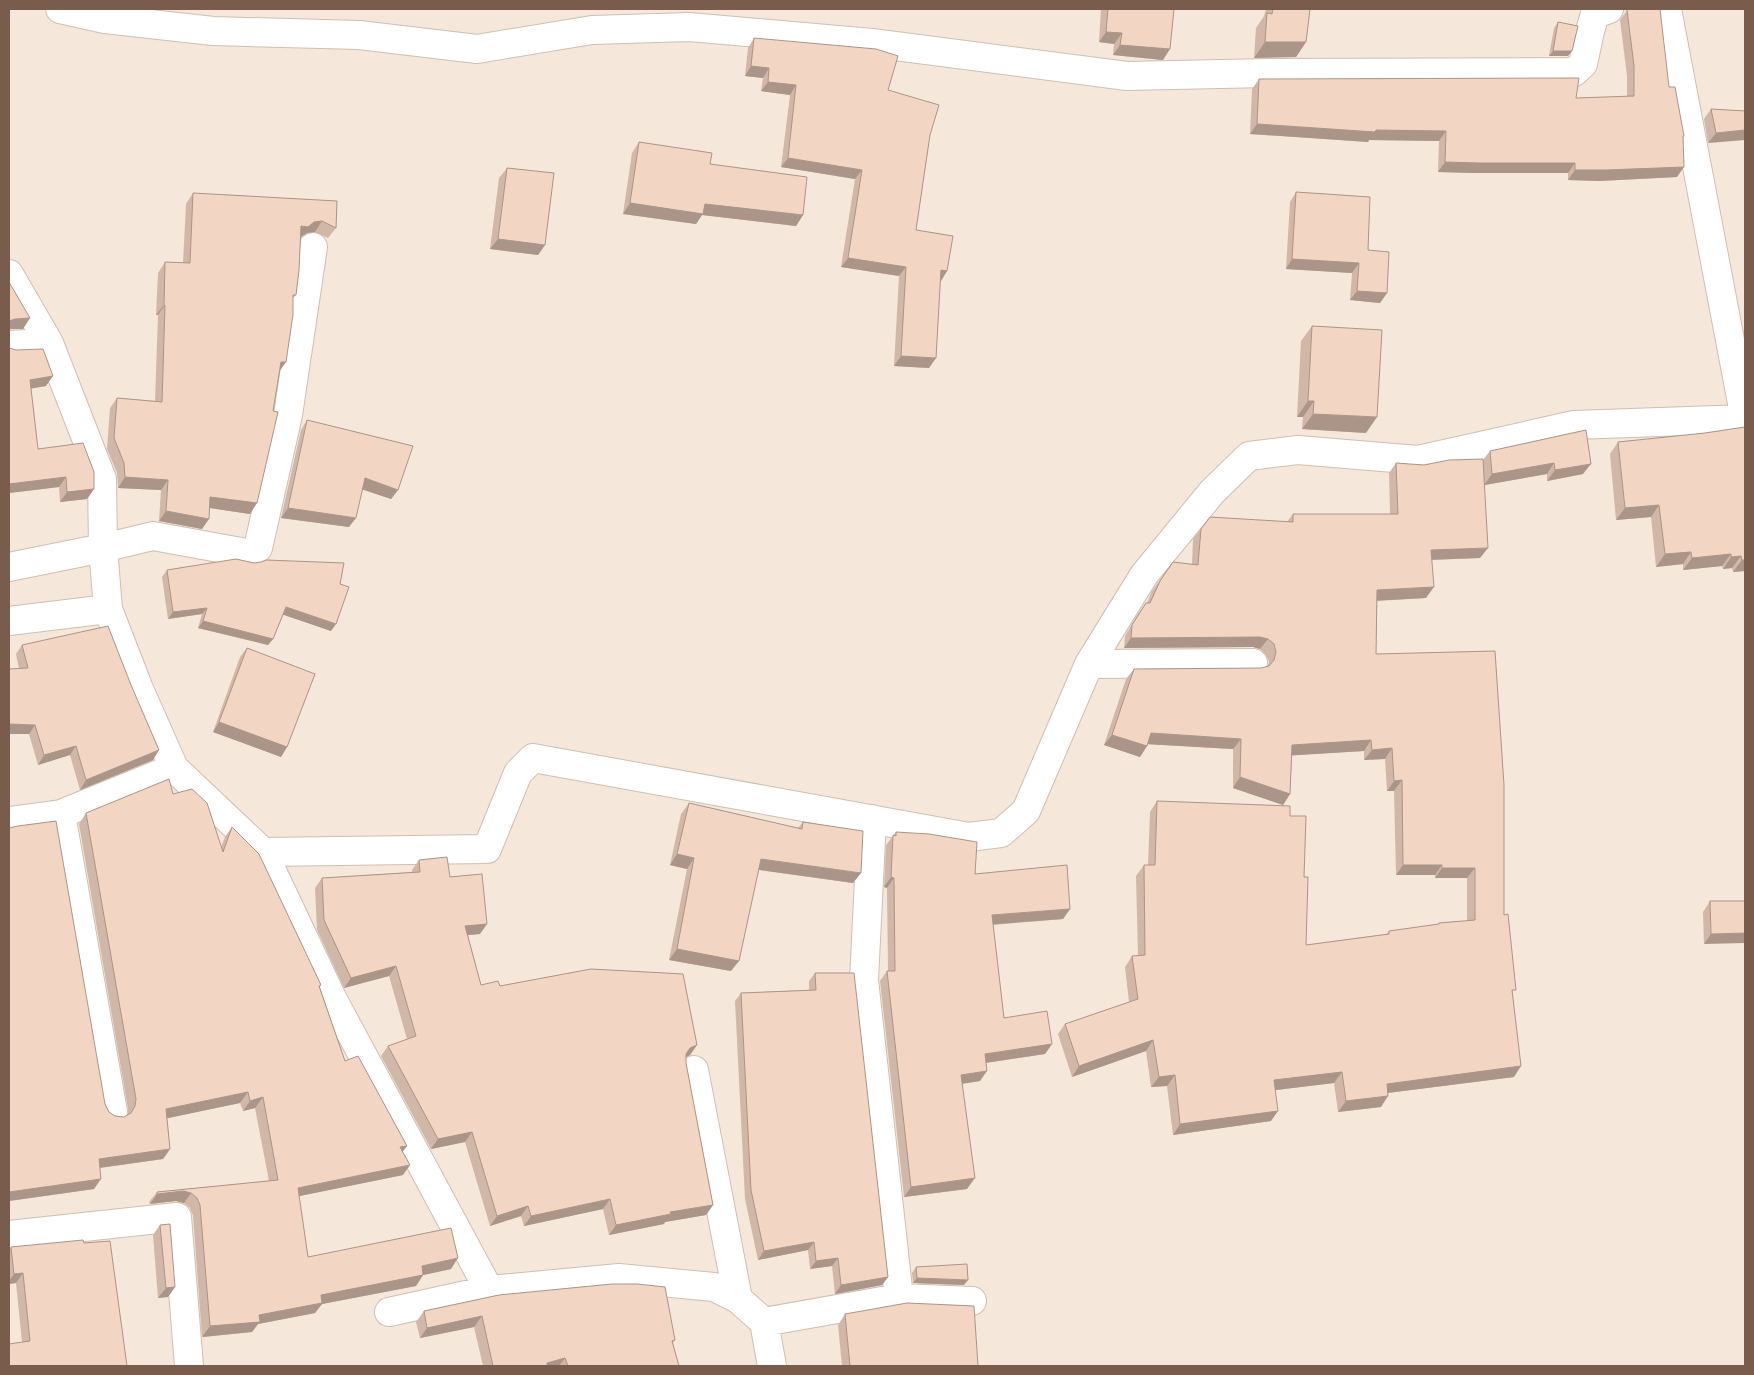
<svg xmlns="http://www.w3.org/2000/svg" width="1754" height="1375" font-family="Commissioner,sans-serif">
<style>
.residential{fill:#f5e8da}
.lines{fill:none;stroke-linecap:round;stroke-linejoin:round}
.minor-casing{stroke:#d1beb0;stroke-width:30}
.minor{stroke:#fff;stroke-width:28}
.wall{fill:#d1b7a8}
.shaded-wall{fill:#aa9588}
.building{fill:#f3d5c3;stroke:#aa9588}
</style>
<rect width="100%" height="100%" fill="#fdf6ec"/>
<path class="residential" d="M9 9H1745V1366H9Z"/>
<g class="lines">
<defs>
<path id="minor" d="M60 9 105 19 213 31 359 35 477 49 592 30 689 27 872 43 1127 76 1268 73 1574 72 1583 64 1590 31 1595 14 1609 9
M1667 9 1745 419
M9 274 49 343 9 345
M49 343 102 479 103 548 108 609 139 689 174 768 263 852 332 998 489 1290
M9 567 103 548 153 536 252 554 258 548 288 415 313 247
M9 621 108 609
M1089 664 1253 663
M61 814 113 1112
M872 819 864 980 899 1298
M9 821 61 814 174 768
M263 852 487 849 518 773 533 758 969 837 1001 833 1026 811 1089 664 1144 575 1212 492 1249 456 1298 450 1418 460 1574 425 1745 419
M694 1070 738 1299
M9 1235 177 1217 189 1366
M389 1312 489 1290 619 1278 714 1287 738 1299 764 1322 772 1366
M764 1322 899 1298 972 1301"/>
</defs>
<use href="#minor" class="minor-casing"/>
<use href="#minor" class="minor"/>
</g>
<path class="wall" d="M1101 9H1174L1163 60 1113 55 1114 44 1099 42Z
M1266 9H1310L1306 42 1296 57 1254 58 1256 28 1264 16Z
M1628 9 1669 87 1683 138 1677 177 1599 181 1568 180V173H1473L1438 172 1439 141 1369 140 1368 142 1250 134 1252 89 1259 79 1576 98 1627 97V76L1620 20Z
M1558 22 1568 56H1549L1554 28Z
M754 38 888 90 930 135 916 230 947 271 940 281 929 368 894 366 899 276 841 267 855 179 781 167 790 95 761 91 763 78 745 76 748 48Z
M1711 109 1745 111 1708 143 1704 119Z
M639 142 710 164 803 215 796 226 702 215 696 224 623 214 632 153Z
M507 168 545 245 538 255 490 249 499 178Z
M1296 192 1387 293 1380 303 1350 300 1352 273 1286 269 1290 202Z
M193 193 337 201 336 228 328 238 315 232 307 233 301 237 296 295 293 298 279 371 250 514 210 508 202 529 159 521 161 490 118 488 117 473 107 449 110 408 117 398 155 401 158 315H156L158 273 165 262 183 263 186 204Z
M1312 326 1366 433 1302 429 1303 417H1297L1301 341Z
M9 348 46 386 31 388 38 449 94 489 87 499 60 502 59 487 9 493Z
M307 420 398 490 391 499 362 489 349 527 281 518 301 430Z
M1745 427V571L1733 572 1732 568 1723 569 1722 566 1683 570V564L1656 567 1651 517 1616 520 1610 454 1618 442 1705 433Z
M1586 430 1583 474 1547 481V474L1485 485 1480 558 1432 560 1426 598 1377 601 1376 654 1504 915 1513 994 1514 1077 1388 1093 1381 1107 1338 1112 1334 1083 1276 1090 1271 1121 1173 1135 1167 1086 1151 1087 1146 1051 1072 1077 1058 1034 1065 1024 1129 1002 1125 967 1132 956H1138L1136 876 1144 865H1148L1150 812 1157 801 1290 816 1304 877 1306 945 1387 934 1389 931 1438 925 1439 923 1467 921V878H1435V875H1396L1394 791H1387L1385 759 1364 760V751L1292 755 1290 794 1283 805 1233 788V749L1148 744 1140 757 1104 745 1126 679 1134 669 1261 668 1268 666 1269 662 1266 655 1260 649 1253 647 1124 648 1125 636 1138 614 1146 603H1147L1152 591 1173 562 1192 564 1193 539 1201 529 1287 522 1293 514H1390L1389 473 1396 463 1424 465 1483 460 1490 451Z
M167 570 340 584 331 631 283 614 273 639 268 645 198 628 202 614 168 619 162 577Z
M22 645 153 760 80 790 70 755 38 765 29 734H9V669H19L16 654Z
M247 648 287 747 281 757 213 732 240 657Z
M173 794 221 847 225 837 232 827 321 985 320 987 345 1061 407 1146 402 1152 403 1175 299 1196 308 1257 451 1269 423 1275 416 1286 322 1304 315 1313 258 1324 252 1332 202 1337 193 1216 190 1208 184 1203 176 1201 150 1204 149 1202 157 1192 269 1181 255 1108 243 1111 240 1103 167 1118 170 1149 163 1159 100 1168 94 1189 9 1201V828L105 1104 109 1112 115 1116 124 1117 128 1114V1109L79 824 86 813Z
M689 803 798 828 803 822 853 883 759 870 731 971 669 960 687 869 670 865 681 814Z
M896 832 975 874 1070 909 1063 919 993 925 1004 1018 1052 1044 1045 1054 986 1063 980 1081 962 1084 967 1189 904 1197 880 981 887 971H888L887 888 884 887 886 845Z
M419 860 450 877 480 934 468 935 481 985 500 986 697 1045 690 1055 686 1057V1063L713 1205 706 1215 665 1222 664 1224 609 1235 603 1209 524 1226 521 1216 490 1226 465 1142 431 1149 381 1056 388 1046 407 1039 389 976 344 988 317 930 315 888 322 878 412 872V870Z
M1710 901H1745L1704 944 1703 912Z
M815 973 888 1277 882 1285 835 1294 832 1266 810 1269 808 1250 758 1260 745 1199 735 1001 741 993 809 990V981Z
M160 1225 175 1287 168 1297 158 1298 153 1235Z
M84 1243 127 1366 22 1342 16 1283 9 1284V1250L11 1247Z
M916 1267 964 1285 913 1283 912 1273Z
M499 1295 675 1340 673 1343 679 1366H483L474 1327 420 1338 416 1322 424 1311Z
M845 1314 978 1366H842L838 1325Z"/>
<path class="shaded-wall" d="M1106 32 1122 33 1114 44 1099 42Z
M1265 42H1306L1296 57 1254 58Z
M1120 45 1170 49 1163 60 1113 55Z
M1553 51H1572L1568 56H1549Z
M751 66 769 68 763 78 745 76Z
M768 82 796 85 790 95 761 91Z
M1257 124 1376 130 1446 131 1439 141 1369 140 1368 142 1250 134Z
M1745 130V140L1708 143 1716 133Z
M788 158 862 170 855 179 781 167Z
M1445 162 1575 163 1568 173H1473L1438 172Z
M1684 167 1677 177 1599 181 1568 180 1575 170Z
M630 203 705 204 803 215 796 226 702 215 696 224 623 214Z
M322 221 315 232 307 233 301 237V226L314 222Z
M498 239 545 245 538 255 490 249Z
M848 258 906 267 899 276 841 267Z
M1292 259 1359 263 1352 273 1286 269Z
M941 270 947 271 941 281 934 280Z
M1357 291 1387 293 1380 303 1350 300Z
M164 305H165L158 315H156Z
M30 318 23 329H9V321L15 319Z
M901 356 936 358 929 368 894 366Z
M281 362H286L279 372Z
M53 376 46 386 23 390 30 380Z
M1308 401H1314L1303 417H1297Z
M1313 414 1377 417 1366 433 1302 429Z
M1554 463 1547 474 1484 485 1492 474Z
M1591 464 1583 474 1547 481 1555 470Z
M66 477 59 487 9 493V484Z
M125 477 168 480 161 490 118 488Z
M365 478 398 490 391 499 358 488Z
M94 489 87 499 60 502 67 492Z
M210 497 257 503 250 514 203 507Z
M1659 505 1651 517 1616 520 1625 508Z
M288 508 356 518 349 527 281 518Z
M166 511 209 519 202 529 159 521Z
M1488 548 1480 558 1424 560 1431 550Z
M1691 552 1683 564 1656 567 1665 554Z
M1731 554 1722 566 1683 570 1692 558Z
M1741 556 1732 568 1723 569 1731 557Z
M1742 560H1745V571L1733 572Z
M1434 587 1426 598 1369 601 1377 590Z
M286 607 336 624 331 631 281 614Z
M207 608 202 614 168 619 173 612Z
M203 621 273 639 268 645 198 628Z
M1260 637 1268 639 1260 649 1253 647 1124 648 1131 638Z
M219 722 287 747 281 757 213 732Z
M9 724 35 725 29 734H9Z
M1151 733 1241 739 1233 749 1144 744Z
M1112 735 1147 746 1140 757 1104 745Z
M1371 740 1364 751 1284 756 1292 745Z
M76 746 70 755 38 765 44 755Z
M1392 748 1385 759 1364 760 1372 750Z
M159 750 153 760 80 790 86 780Z
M1240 777 1290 794 1283 805 1233 788Z
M1402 780 1394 791H1387L1394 781Z
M677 854 694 858 687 869 670 865Z
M761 859 861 873 853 883 754 869Z
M1403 865H1442L1435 875H1396Z
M1442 868H1475L1467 878H1435Z
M891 877 894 878 887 888 884 887Z
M1070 909 1063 919 985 925 992 915Z
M487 924 480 934 458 936 465 926Z
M1745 933V943L1704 944 1711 934Z
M677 949 739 961 731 971 669 960Z
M396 966 389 976 344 988 351 978Z
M1153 1040 1146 1051 1072 1077 1079 1066Z
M1052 1044 1045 1054 978 1064 985 1054Z
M697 1045 690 1055 683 1059 690 1048Z
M1521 1066 1514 1077 1379 1094 1387 1084Z
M987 1071 980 1081 953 1085 961 1075Z
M1342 1072 1334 1083 1267 1091 1274 1080Z
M1175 1075 1167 1086 1151 1087 1159 1077Z
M248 1092 240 1103 159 1120 166 1109Z
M1388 1096 1381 1107 1338 1112 1346 1101Z
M263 1097 255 1108 243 1111 250 1101Z
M1278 1111 1271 1121 1173 1135 1180 1124Z
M472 1132 465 1142 431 1149 438 1139Z
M407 1146 399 1156 400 1147Z
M170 1149 163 1159 91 1169 99 1159Z
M410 1165 403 1175 290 1198 298 1188Z
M975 1178 967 1189 904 1197 911 1187Z
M101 1179 94 1189 9 1201V1192Z
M183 1191 191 1193 184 1203 176 1201 150 1204 157 1194Z
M610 1199 603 1209 524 1226 531 1216Z
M713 1205 706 1215 665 1222 664 1224 609 1235 616 1225 670 1212Z
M528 1206 521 1216 490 1226 497 1216Z
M814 1242 808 1250 758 1260 764 1251Z
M458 1258 451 1269 414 1277 422 1266Z
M838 1258 832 1266 810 1269 816 1261Z
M23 1273 16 1283 9 1284V1281L14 1274Z
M423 1275 416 1286 322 1304 315 1313 258 1324 252 1332 202 1337 210 1326 259 1315 321 1295Z
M888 1277 882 1285 835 1294 841 1285Z
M917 1278 968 1280 964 1285 913 1283Z
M175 1287 168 1297 158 1298 166 1288Z
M482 1316 474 1327 420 1338 427 1328Z
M565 1358 559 1366H544L547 1363Z"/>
<path class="building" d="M1108 9H1174L1170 49 1120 45 1122 33 1106 32Z
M1273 9H1310L1306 42H1265L1267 13 1272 14Z
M1628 9H1660L1669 87H1675L1684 136H1683L1684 167 1606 170H1575V163H1480L1445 162 1446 131 1376 130 1375 132 1257 124 1259 79 1579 78 1576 98 1634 96V66L1627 10Z
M1558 22 1578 26 1572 51H1553Z
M754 38 876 49 898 56 888 90 939 105 930 135 916 230 953 236 947 271 941 270 936 358 901 356 906 267 848 258 862 170 788 158 796 85 768 82 769 68 751 66Z
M1711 109 1745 111V130L1716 133Z
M639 142 712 153 710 164 807 177 803 215 705 204 703 214 630 203Z
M507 168 554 173 545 245 498 239Z
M1296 192 1370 197 1368 250 1389 252 1387 293 1357 291 1359 263 1292 259Z
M193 193 337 201 336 228 322 221 314 222 308 227 301 226 299 270 296 295H293V315L286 362H281L273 411 278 412 257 503 210 497 209 519 166 511 168 480 125 477 124 463 114 438 117 398 162 402 165 305H164L165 262 190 263Z
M9 282 30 318 15 319 9 321Z
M1312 326 1382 330 1377 417 1313 414 1314 401H1308Z
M9 348 16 350 43 349 53 376 30 380 38 449 83 443 94 472V489L67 492 66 477 9 484Z
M307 420 413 446 398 490 365 478 356 518 288 508Z
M1745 427V560H1742L1741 556 1731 557V554L1692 558 1691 552 1665 554 1659 505 1625 508 1618 442 1705 433Z
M1586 430 1591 464 1555 470 1554 463 1492 474 1490 451Z
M1483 459 1488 548 1431 550 1434 587 1377 590 1376 654 1495 651 1504 785V915L1508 914 1516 990H1512L1521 1066 1387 1084 1388 1096 1346 1101 1342 1072 1274 1080 1278 1111 1180 1124 1175 1075 1159 1077 1153 1040 1079 1066 1065 1024 1138 999 1132 956 1145 955 1144 865H1155L1157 801 1290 806V816H1306L1304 877H1308L1306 945 1389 934V931L1439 924V923L1475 920V868H1442V865H1403L1402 780 1394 781 1392 748 1372 750 1371 740 1292 745 1290 794 1240 777 1241 739 1151 733 1147 746 1112 735 1134 669 1261 668 1269 666 1274 660 1276 652 1274 644 1268 639 1260 637 1131 638 1132 625 1146 603H1150L1160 581 1173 562 1198 565 1201 529 1210 517 1293 522V514H1398L1396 463 1424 465 1449 460Z
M236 559 254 563 261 562 266 560 344 563 340 584 349 587 336 624 286 607 273 639 203 621 207 608 173 612 167 570Z
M108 626 131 685 159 750 86 780 76 746 44 755 35 725 9 724V669L28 668 22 645Z
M247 648 315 674 287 747 219 722Z
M169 779 173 794 192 789 207 803 223 852 232 827 259 854 321 985 319 986 345 1061 358 1056 407 1146 400 1147 410 1165 298 1188 308 1257 451 1228 458 1258 422 1266 423 1275 321 1295 322 1303 259 1315 260 1322 210 1326 200 1205 197 1198 191 1193 183 1191 157 1194V1192L278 1180 263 1097 250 1101 248 1092 166 1109 170 1149 99 1159 101 1179 9 1192V828L18 826 56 821 105 1104 109 1112 115 1116 124 1117 131 1113 135 1106 136 1099 86 813Z
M689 803 802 829 803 822 863 831 861 873 761 859 739 961 677 949 694 858 677 854Z
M896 832 929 834 977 842 975 874 1067 865 1070 909 992 915 1004 1018 1047 1011 1052 1044 985 1054 987 1071 961 1075 975 1178 911 1187 887 971H895L894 878 891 877 893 835 896 836Z
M447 857 450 877 482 874 487 924 465 926 481 985 498 981 500 986 591 969 683 974 697 1045 690 1048 686 1054V1063L713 1205 670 1212 671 1214 616 1225 610 1199 531 1216 528 1206 497 1216 472 1132 438 1139 388 1046 416 1036 396 966 351 978 324 920 322 878 420 872 419 860Z
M1710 901H1745V933L1711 934Z
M815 973H854L888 1277 841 1285 838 1258 816 1261 814 1242 764 1251 751 1190 741 993 816 990Z
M170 1224 175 1287 166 1288 160 1225Z
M83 1240 84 1243 110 1241 127 1366H9V1344L30 1341 23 1273 14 1274 11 1247Z
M967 1264 968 1280 917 1278 916 1267Z
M612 1284H637L665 1287 675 1340 672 1341 679 1366H568L565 1358 547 1363V1366H493L482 1316 427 1328 424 1311 499 1295Z
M907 1303 974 1306 978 1366H850L845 1314Z"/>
<rect width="1754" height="1375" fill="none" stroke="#7a5c4d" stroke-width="20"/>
</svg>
